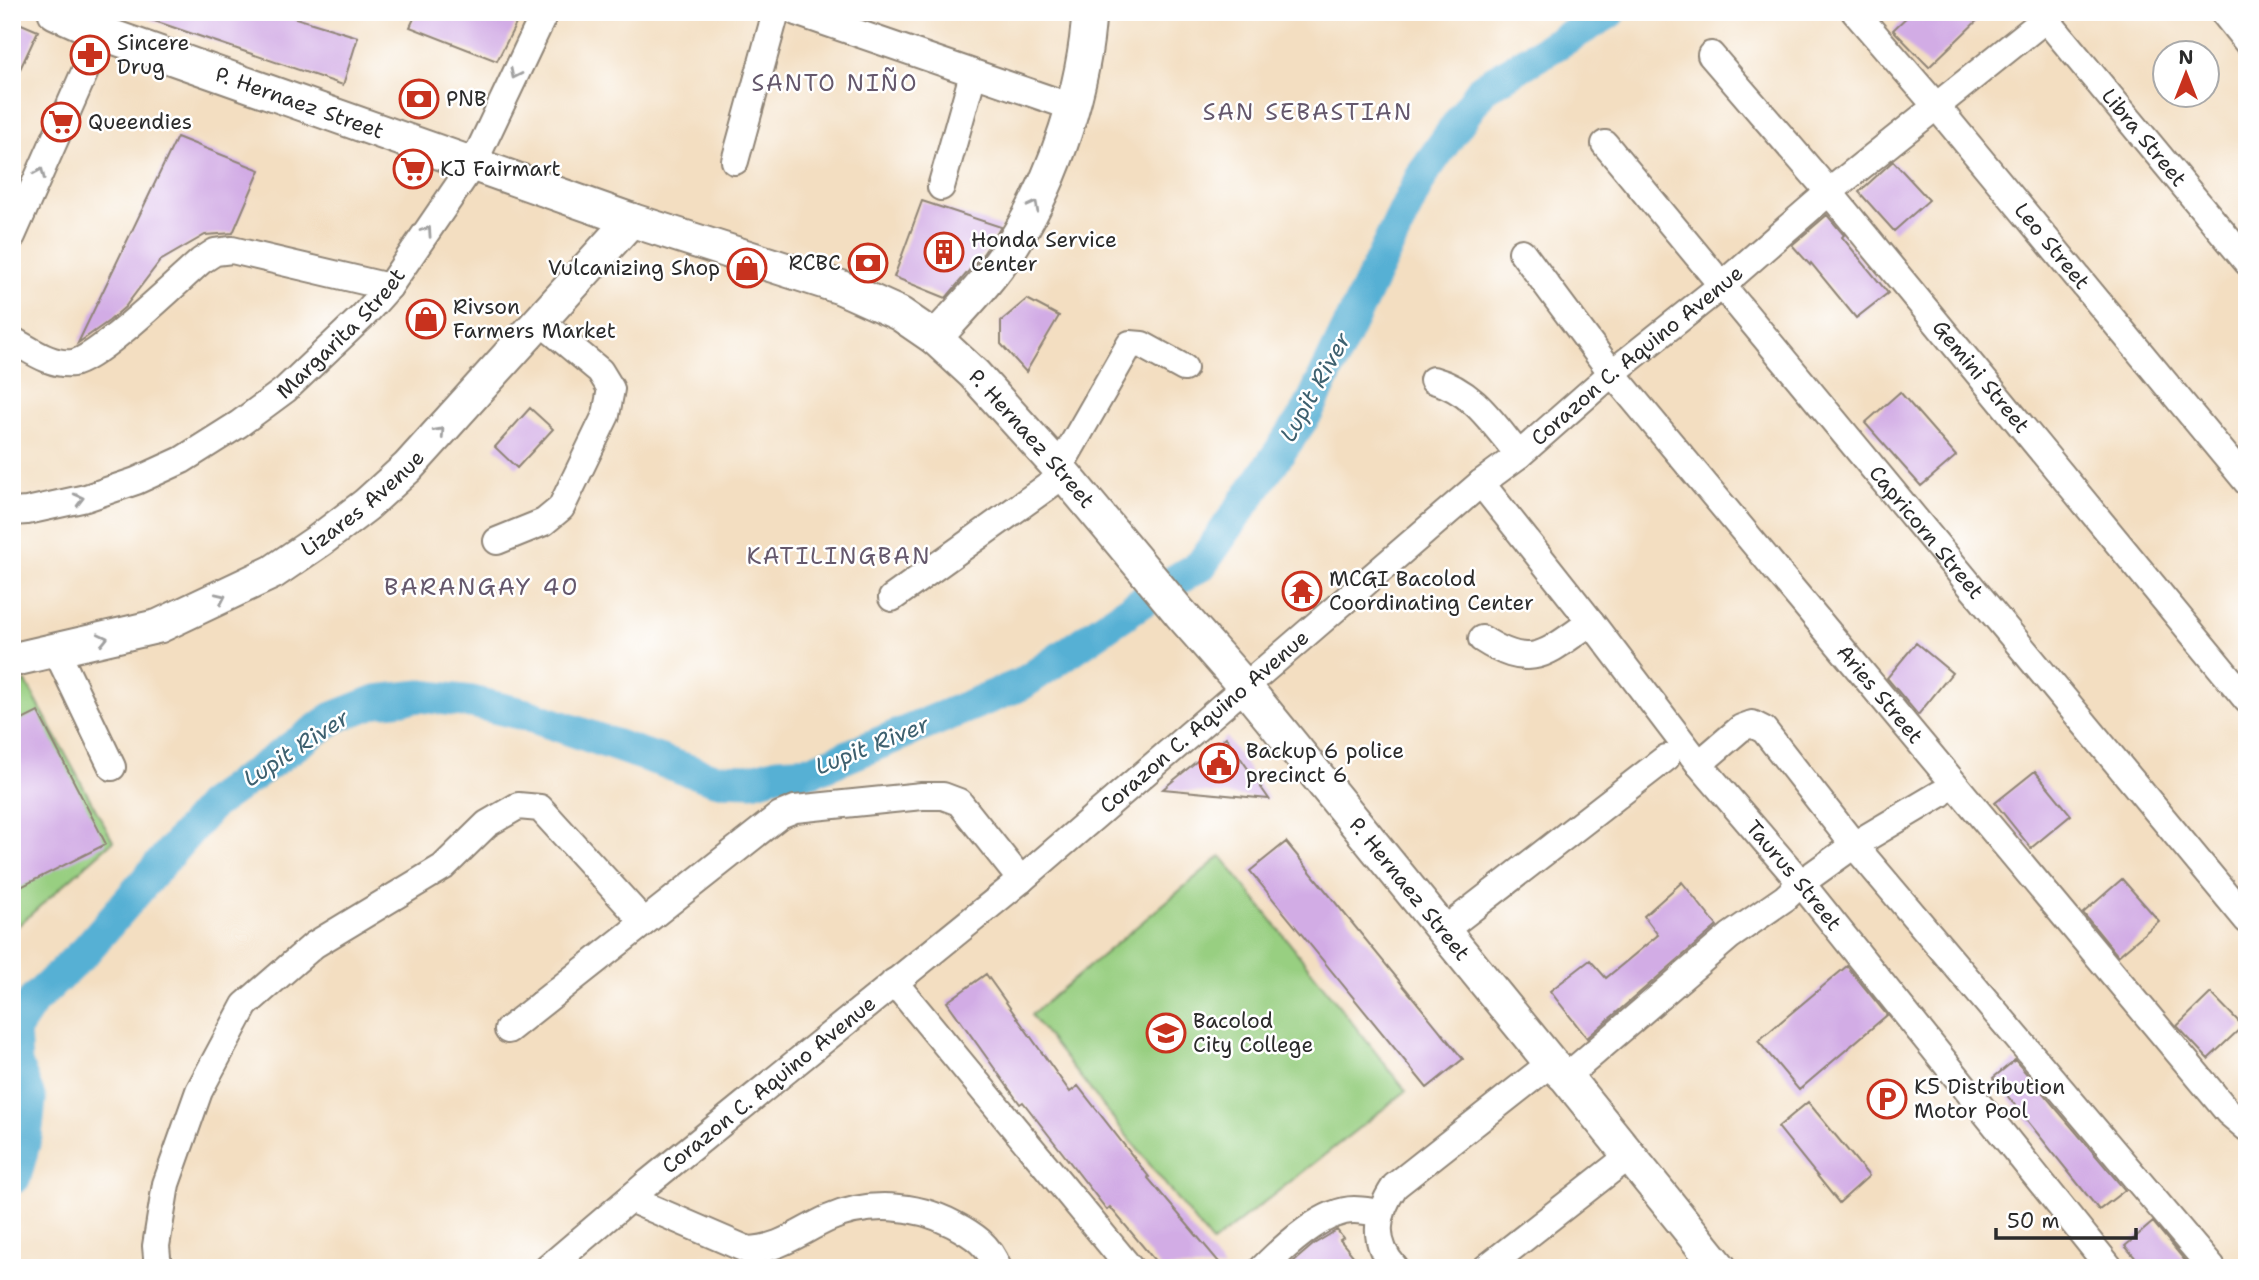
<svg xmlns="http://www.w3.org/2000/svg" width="2259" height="1280" font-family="'Shantell Sans',sans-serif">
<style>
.green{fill:#98cf81;stroke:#627d56;stroke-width:2}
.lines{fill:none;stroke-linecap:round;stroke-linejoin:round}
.river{stroke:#57b0d4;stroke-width:33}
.building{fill:#d2ace5}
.minor-casing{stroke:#8f8476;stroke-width:30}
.major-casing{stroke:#8f8476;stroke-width:37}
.minor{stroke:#fff;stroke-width:26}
.major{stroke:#fff;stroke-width:33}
.oneway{stroke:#a0a0a0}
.labels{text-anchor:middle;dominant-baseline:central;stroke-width:5;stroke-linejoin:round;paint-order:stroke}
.poi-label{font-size:21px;fill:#2b2b2b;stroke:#fff;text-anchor:start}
.street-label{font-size:21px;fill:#2b2b2b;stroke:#fff}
.neighbourhood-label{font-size:23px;letter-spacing:2px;fill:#65586c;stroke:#fff}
.water-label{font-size:23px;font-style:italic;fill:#3d606f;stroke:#fff}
.quarter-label{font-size:24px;letter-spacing:2px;fill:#65586c;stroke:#fff}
</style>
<rect width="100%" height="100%" fill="#fff"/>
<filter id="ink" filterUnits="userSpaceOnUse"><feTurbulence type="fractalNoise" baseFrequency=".0143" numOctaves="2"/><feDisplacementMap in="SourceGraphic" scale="14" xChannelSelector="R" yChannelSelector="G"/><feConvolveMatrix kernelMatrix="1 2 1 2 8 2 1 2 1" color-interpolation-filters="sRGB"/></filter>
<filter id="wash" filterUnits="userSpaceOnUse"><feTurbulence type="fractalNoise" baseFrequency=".00686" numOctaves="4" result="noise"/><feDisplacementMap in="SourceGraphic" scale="28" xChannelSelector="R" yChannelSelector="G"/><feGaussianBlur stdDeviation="1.57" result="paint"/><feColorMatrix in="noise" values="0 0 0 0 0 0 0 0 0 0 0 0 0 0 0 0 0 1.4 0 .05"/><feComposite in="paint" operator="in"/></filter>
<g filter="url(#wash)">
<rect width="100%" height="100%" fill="#f3dec1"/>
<path class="green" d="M26 682 113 841 12 931V687Z
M1221 856 1406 1091 1212 1243 1031 1015Z"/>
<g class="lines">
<path class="river" d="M12 1178 15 1177 26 1136 30 1100 16 1064 14 1030 33 1001 86 950 212 804 333 718 376 701 421 696 472 702 527 715 714 779 753 780 777 773 812 771 1022 684 1156 592 1201 565 1308 411 1423 173 1483 88 1610 12"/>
</g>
<g id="blocks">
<path class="building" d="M138 12H276L358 37 343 85 137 15Z
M417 12H522L497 61 410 27Z
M1912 12H1986L1929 67 1893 30Z
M12 20 38 31 12 86Z
M177 137 260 170 233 233 205 235 160 261 125 307 109 321 78 343Z
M1893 161 1929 200 1894 231 1859 192Z
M922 201 1001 227 983 254 946 298 894 277Z
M1827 215 1844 235 1842 237 1888 293 1856 318 1811 263 1810 265 1792 245Z
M1027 299 1059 316 1026 372 1001 344V321Z
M1900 392 1956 456 1921 486 1865 423Z
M530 408 553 429 517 468 495 447Z
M1916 643 1952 673 1918 715 1887 678Z
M38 712 106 844 19 888 12 875V725Z
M1226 737 1269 799 1163 789Z
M2035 771 2071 815 2031 848 1995 803Z
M1286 842 1463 1059 1427 1088 1250 871Z
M2122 879 2159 921 2118 956 2083 913Z
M1682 882 1717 926 1587 1038 1550 991 1590 960 1606 978 1658 935 1644 916Z
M1847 966 1887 1015 1799 1090 1758 1041Z
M986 974 1070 1092 1078 1086 1149 1177 1148 1178 1224 1268H1161L1110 1207 1107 1210 1023 1102 1020 1104 947 1002Z
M2211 993 2243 1026 2208 1059 2177 1026Z
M2015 1060 2125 1190 2099 1210 1993 1078Z
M1808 1102 1869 1176 1839 1203 1778 1127Z
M2153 1222 2191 1268H2144L2125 1246Z
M1337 1230 1343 1238 1340 1240 1363 1268H1286L1314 1244Z"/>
</g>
</g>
<g filter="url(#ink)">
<use href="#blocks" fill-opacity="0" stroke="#8f8476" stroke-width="2"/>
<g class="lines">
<defs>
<g id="minor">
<path d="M796 12 1072 107"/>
<path id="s1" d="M1855 12 1937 107 2247 482"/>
<path id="s2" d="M2040 12 2247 262"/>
<path d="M2223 12 2247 42"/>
<path id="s3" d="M1711 55 1829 192 2247 700"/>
<path id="s4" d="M1605 144 2247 920"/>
<path d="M735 161 776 12"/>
<path d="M941 187 973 74"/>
<path d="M12 236 102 33"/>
<path id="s5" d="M1522 252 1612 373 2228 1112 2247 1128"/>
<path d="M12 340C31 350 51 366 73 363 98 359 177 282 201 261L215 252 232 250 389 287"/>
<path d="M1433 380C1474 391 1493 424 1519 455"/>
<path d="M1059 468 1130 344 1142 345 1184 368"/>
<path id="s6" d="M1481 483 1591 622 1699 764 1801 883 2110 1268"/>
<path id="s7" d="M12 512 27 511 86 498 136 481 182 460 239 424 285 390 363 316 389 287 473 164 545 12"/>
<path d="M497 541 544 522 561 508 606 415 611 389 600 371 541 322"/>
<path d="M892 598 1065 474"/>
<path d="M1482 639C1533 672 1547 652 1591 622"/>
<path d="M56 650 112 767"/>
<path d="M1699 764 1741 728 1752 724 1764 730 1854 845 2212 1268"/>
<path d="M1443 931 1666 758"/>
<path d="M894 982 1130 1268"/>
<path d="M508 1030 780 815 795 809 922 796H943L959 802 1021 880"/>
<path d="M1566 1077 1730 936 1785 898 1801 883 1854 845 1940 794"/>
<path d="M630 1199 748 1250C780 1249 799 1232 827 1219 867 1201 915 1204 953 1224 974 1235 989 1245 998 1268"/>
<path d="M158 1268 156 1246 166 1184 199 1091 245 1005 314 945 443 867 487 824 518 806 540 808 644 922"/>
<path id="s8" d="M548 1268 649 1182 1021 880 1481 483 1519 455 1612 373 1721 286 1829 192 2054 12"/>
<path d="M1263 1268C1284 1247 1323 1210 1354 1210 1363 1210 1372 1212 1381 1213"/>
<path d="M1395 1268C1371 1241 1376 1214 1395 1186L1551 1063"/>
<path d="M1486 1268 1629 1156"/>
</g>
<g id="major">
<path id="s9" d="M55 12 102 33 631 220 840 287 900 314 935 338 974 374 1059 468 1180 613 1245 687 1551 1063 1566 1077 1720 1268"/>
<path d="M935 338C963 307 994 276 1016 239 1055 177 1085 86 1089 12"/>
<path id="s10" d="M12 660 159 626 273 572 320 540 366 505 408 467 631 220"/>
</g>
</defs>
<use href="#minor" class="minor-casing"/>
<use href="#major" class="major-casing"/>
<use href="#minor" class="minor"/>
<use href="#major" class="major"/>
</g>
<defs><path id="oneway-chevron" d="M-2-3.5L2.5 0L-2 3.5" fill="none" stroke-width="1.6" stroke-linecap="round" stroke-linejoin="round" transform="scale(1.75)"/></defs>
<g class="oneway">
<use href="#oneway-chevron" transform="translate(515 74) rotate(116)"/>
<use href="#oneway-chevron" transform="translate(40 173) rotate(-66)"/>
<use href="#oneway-chevron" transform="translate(1034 206) rotate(-62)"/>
<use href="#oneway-chevron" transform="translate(427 231) rotate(-56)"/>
<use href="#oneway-chevron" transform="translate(440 432) rotate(-48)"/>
<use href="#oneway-chevron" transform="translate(79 499) rotate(-14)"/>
<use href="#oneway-chevron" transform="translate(221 598) rotate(-25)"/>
<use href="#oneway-chevron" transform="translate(103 639) rotate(-13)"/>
</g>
</g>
<defs>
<symbol id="pharmacy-ring" viewBox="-11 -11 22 22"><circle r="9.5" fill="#fff" stroke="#c8321e" stroke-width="1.5"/><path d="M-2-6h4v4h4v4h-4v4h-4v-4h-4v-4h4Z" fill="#c8321e"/></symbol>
<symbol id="bank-ring" viewBox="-11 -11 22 22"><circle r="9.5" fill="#fff" stroke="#c8321e" stroke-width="1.5"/><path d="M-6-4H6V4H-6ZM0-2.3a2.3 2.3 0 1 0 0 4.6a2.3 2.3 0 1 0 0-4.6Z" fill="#c8321e"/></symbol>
<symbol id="supermarket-ring" viewBox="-11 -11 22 22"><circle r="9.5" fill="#fff" stroke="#c8321e" stroke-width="1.5"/><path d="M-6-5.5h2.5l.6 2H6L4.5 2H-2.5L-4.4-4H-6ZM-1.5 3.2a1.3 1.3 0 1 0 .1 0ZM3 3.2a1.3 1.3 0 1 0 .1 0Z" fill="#c8321e"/></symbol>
<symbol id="building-ring" viewBox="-11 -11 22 22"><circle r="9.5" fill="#fff" stroke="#c8321e" stroke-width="1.5"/><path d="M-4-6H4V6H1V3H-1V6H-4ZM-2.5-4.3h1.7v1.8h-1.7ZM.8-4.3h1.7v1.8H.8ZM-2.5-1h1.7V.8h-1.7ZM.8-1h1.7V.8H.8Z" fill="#c8321e"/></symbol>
<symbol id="shop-ring" viewBox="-11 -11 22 22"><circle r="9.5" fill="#fff" stroke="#c8321e" stroke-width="1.5"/><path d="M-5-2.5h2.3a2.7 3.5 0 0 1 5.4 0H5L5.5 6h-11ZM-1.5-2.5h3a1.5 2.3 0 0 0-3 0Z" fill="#c8321e"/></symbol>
<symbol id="temple-ring" viewBox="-11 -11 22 22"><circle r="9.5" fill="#fff" stroke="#c8321e" stroke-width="1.5"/><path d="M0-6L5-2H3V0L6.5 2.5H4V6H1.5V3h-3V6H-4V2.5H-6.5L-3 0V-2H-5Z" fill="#c8321e"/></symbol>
<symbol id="civic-ring" viewBox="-11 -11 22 22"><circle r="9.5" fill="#fff" stroke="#c8321e" stroke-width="1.5"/><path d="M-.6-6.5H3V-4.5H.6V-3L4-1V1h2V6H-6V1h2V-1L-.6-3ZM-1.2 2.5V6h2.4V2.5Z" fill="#c8321e"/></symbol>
<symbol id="university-ring" viewBox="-11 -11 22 22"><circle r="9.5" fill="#fff" stroke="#c8321e" stroke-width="1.5"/><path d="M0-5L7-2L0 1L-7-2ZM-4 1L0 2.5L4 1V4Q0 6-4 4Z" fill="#c8321e"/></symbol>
<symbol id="parking-ring" viewBox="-11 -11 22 22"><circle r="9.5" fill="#fff" stroke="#c8321e" stroke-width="1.5"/><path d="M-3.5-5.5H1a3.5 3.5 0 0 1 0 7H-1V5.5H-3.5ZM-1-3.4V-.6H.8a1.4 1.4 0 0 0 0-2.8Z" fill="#c8321e"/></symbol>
</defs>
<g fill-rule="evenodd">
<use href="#pharmacy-ring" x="68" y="33" width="44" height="44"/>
<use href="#bank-ring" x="397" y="77" width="44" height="44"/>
<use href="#supermarket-ring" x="39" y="100" width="44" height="44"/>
<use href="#supermarket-ring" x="391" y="147" width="44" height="44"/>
<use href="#building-ring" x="922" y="230" width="44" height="44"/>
<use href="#bank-ring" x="846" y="241" width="44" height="44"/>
<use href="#shop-ring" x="725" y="246" width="44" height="44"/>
<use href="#shop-ring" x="404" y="297" width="44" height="44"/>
<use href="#temple-ring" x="1280" y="569" width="44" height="44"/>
<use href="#civic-ring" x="1197" y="741" width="44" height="44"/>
<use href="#university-ring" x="1144" y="1011" width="44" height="44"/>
<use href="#parking-ring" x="1865" y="1077" width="44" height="44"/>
</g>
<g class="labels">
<g class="poi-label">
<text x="117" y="43">Sincere<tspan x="117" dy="24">Drug</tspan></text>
<text x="446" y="99">PNB</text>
<text x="88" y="122">Queendies</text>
<text x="440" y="169">KJ Fairmart</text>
<text x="971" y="240">Honda Service<tspan x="971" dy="24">Center</tspan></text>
<text x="841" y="263" text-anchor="end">RCBC</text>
<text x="720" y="268" text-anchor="end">Vulcanizing Shop</text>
<text x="453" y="307">Rivson<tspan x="453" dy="24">Farmers Market</tspan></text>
<text x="1329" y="579">MCGI Bacolod<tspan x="1329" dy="24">Coordinating Center</tspan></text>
<text x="1246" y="751">Backup 6 police<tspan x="1246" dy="24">precinct 6</tspan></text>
<text x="1193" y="1021">Bacolod<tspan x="1193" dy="24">City College</tspan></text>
<text x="1914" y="1087">K5 Distribution<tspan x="1914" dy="24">Motor Pool</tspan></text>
</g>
<g class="street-label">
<text stroke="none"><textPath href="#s9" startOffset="261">P. Hernaez Street</textPath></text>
<text stroke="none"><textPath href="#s2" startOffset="163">Libra Street</textPath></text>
<text stroke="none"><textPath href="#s1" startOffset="306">Leo Street</textPath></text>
<text stroke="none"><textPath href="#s7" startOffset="383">Margarita Street</textPath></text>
<text stroke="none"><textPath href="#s8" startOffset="1421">Corazon C. Aquino Avenue</textPath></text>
<text stroke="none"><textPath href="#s3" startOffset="420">Gemini Street</textPath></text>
<text stroke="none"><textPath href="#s9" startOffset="1080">P. Hernaez Street</textPath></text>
<text stroke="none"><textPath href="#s10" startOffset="390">Lizares Avenue</textPath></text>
<text stroke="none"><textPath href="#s4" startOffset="504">Capricorn Street</textPath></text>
<text stroke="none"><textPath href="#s5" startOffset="569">Aries Street</textPath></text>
<text stroke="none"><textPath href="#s8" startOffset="854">Corazon C. Aquino Avenue</textPath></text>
<text stroke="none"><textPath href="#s6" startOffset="502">Taurus Street</textPath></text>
<text stroke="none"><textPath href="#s9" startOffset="1668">P. Hernaez Street</textPath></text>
<text stroke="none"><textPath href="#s8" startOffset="287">Corazon C. Aquino Avenue</textPath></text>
</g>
<g class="neighbourhood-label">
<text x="835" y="83">SANTO NIÑO</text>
<text x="1308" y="112">SAN SEBASTIAN</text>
<text x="839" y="556">KATILINGBAN</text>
</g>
<g class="water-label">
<text transform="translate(1315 387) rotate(-61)">Lupit River</text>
<text transform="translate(872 745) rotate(-22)">Lupit River</text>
<text transform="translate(296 748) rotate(-33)">Lupit River</text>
</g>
<g class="quarter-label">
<text x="482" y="587">BARANGAY 40</text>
</g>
</g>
<rect width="2259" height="1280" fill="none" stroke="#fff" stroke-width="42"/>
<g transform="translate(2186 74)"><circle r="33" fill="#ffffff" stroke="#aaaaaa" stroke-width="2"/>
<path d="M0-5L12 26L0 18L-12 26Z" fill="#c8321e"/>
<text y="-10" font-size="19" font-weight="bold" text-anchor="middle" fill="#2b2b2b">N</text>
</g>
<path d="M1996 1228v10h140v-10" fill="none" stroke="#2b2b2b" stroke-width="3.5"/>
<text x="2007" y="1228" font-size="21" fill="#2b2b2b" stroke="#ffffff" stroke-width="5" paint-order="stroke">50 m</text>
</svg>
